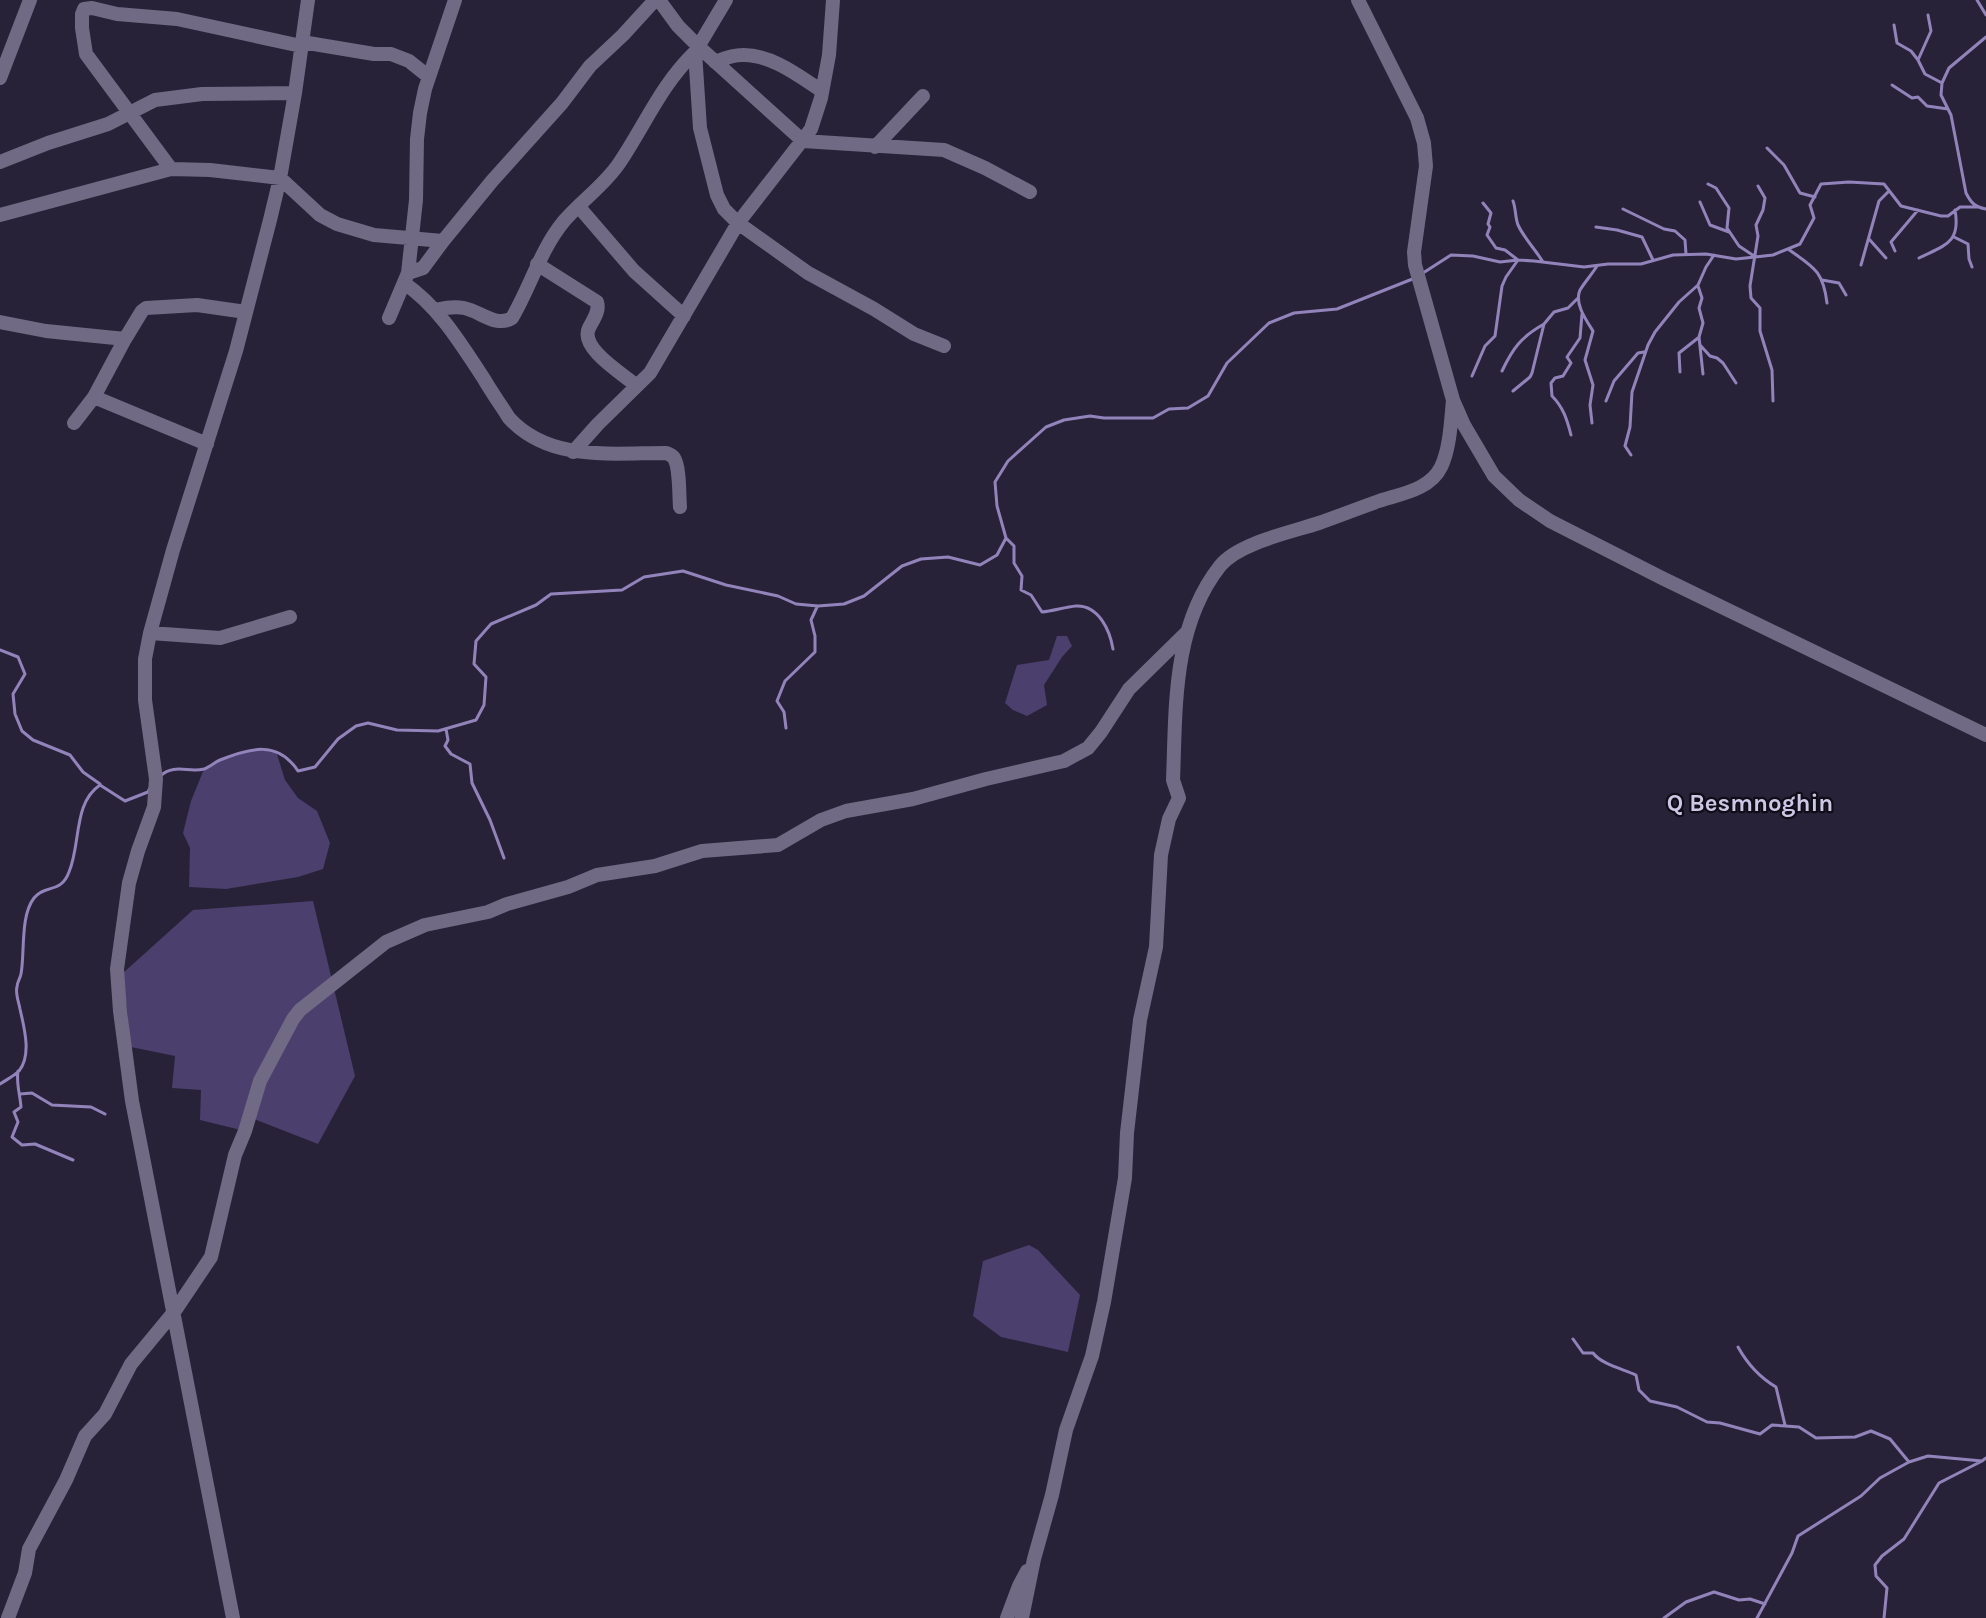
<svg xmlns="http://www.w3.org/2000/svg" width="1986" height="1618" font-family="Karla,sans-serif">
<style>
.green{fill:#4b3f6d}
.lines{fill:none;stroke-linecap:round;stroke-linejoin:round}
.stream{stroke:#9284bb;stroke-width:3}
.minor{stroke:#706a85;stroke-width:14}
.labels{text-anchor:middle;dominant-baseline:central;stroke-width:4.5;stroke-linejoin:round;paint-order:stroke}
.quarter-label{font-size:24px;font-weight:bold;fill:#cdc7e5;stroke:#0f0d17}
</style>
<rect width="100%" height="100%" fill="#272238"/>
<path class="green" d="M1057 636H1067L1072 646 1062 657 1044 685 1047 705 1027 716 1013 710 1005 703 1017 665 1049 660Z
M262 748 276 751 285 780 298 798 317 811 330 843 323 869 298 877 226 889 189 887 190 848 183 833 191 801 204 769 219 760Z
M313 901 355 1076 318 1144 249 1117 245 1131 200 1120 201 1090 172 1088 175 1056 131 1047 123 973 193 910Z
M1029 1245 1038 1250 1080 1295 1068 1352 1001 1337 973 1316 983 1261Z"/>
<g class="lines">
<path class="stream" d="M1977 0 1986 15
M1928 15 1931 31 1918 60 1925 74 1942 83
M1894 25 1897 43 1911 51 1918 60
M1986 37 1949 68 1942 83 1941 95 1951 115 1966 193C1971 203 1975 207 1986 209
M1892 85 1912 98 1918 97 1927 106 1948 109
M1767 148 1784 165 1800 193 1815 197
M1708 184 1716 188 1729 208 1727 228 1739 246 1754 256
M1758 186 1765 198 1763 210 1756 225 1758 236 1750 286 1751 298 1760 308V331L1772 370 1773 401
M1513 201C1516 209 1515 217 1518 225 1524 238 1535 249 1543 262
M1700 202 1710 225 1729 232
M1623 209 1664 229 1675 231 1685 240 1686 254
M1596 227 1617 230 1642 237 1653 260
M1954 237 1968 244 1969 259 1972 267
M1869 239 1886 258
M1788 249C1813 267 1823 270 1827 303
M1895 251 1891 242 1918 210
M1919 258C1945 245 1961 243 1955 210
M1861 265 1879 201 1889 191
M1423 273 1451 255 1473 256 1500 262 1518 260 1534 261 1584 267 1608 264H1641L1673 255 1706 254 1736 259 1755 257 1773 255 1800 244 1814 218 1810 205 1821 184 1849 182 1884 184 1901 206 1941 216H1948L1960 207H1978
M1822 280 1839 283 1846 295
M1698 286 1702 298 1699 308 1703 323 1699 337 1703 374
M1700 345 1710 356 1717 358 1723 363 1736 383
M1502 371C1513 348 1521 337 1544 324
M1680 372 1679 353 1698 338
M1472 376 1485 346 1495 336 1502 286 1506 277 1518 260 1505 250 1496 248 1487 235 1490 227 1488 224 1491 213 1483 203
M1513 391 1530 377 1532 373 1544 324 1554 312 1568 308 1578 298
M1606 401 1614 381 1638 353 1644 352
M1592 423 1590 405 1593 385 1585 360 1593 331C1586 320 1574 303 1580 290 1585 282 1592 274 1597 266
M1571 435C1567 419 1563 407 1552 396L1551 383 1555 378 1563 376 1571 363 1567 357 1580 338 1582 314
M1631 455 1625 446 1630 427 1632 392 1648 345 1655 332 1679 302 1698 285 1706 267 1714 255
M1006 538 1014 546V563L1022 576 1021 590 1031 595 1042 612C1053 611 1065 607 1076 606 1099 605 1110 631 1113 649
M0 650 18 657 25 674 13 694 15 714 22 731 33 740 70 755 83 772 100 784
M786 728 784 712 777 701 785 681 815 652V636L811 620 817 607
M446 729 448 740 445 746 451 754 470 764 472 783 490 820 504 858
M160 776C175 763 188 773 204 769 210 767 215 762 220 760 250 748 278 740 298 771L315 767 338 739 356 726 368 723 397 730 438 731 476 720 484 705 486 677 474 664 476 641 491 624 536 605 551 594 622 590 644 577 683 571 726 585 778 596 796 604 818 606 844 604 864 596 902 566 921 559 948 557 980 565 997 555 1006 538 997 506 995 482 1008 461 1046 427 1064 420 1090 416 1104 418H1153L1169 409 1188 408 1208 396 1227 363 1269 323 1294 313 1337 309 1415 278
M18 1071C16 1083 20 1094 21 1107L14 1112 18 1122 12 1137 22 1145 35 1144 73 1160
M0 1084C6 1080 14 1076 19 1071 32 1055 24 1027 20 1009 19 1003 15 993 17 987 17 982 20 979 21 974 25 953 20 916 34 898 45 884 61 894 69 872 81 844 73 803 100 785L125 801 148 792 150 788
M20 1094 32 1093 52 1105 91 1107 105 1114
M1573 1339 1583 1353H1593C1601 1364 1623 1369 1636 1375L1639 1390 1650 1401 1677 1407 1707 1422 1720 1423 1760 1434 1772 1425 1799 1427 1816 1438 1855 1437 1871 1431 1890 1439 1909 1462
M1738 1347C1748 1365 1759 1377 1776 1387L1785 1425
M1664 1618 1686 1602 1714 1592 1739 1600 1750 1599 1765 1604
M1757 1618 1792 1553 1798 1536 1861 1496 1880 1478 1909 1462 1928 1456 1982 1461 1986 1458
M1884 1618 1887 1588 1876 1576 1875 1565 1882 1556 1904 1539 1939 1483 1982 1461"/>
<path class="minor" d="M659 0 678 26 699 47 803 141 944 150 985 168 1030 192
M726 0 695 52 700 128 717 195 724 209 738 223 808 273 874 309 914 334 944 346
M1358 0 1417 118 1424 143 1426 166 1414 252 1415 265 1453 400 1464 425 1494 476 1519 500 1550 521 1662 578 1986 735
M302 42 374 54H391L409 61 429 77
M715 62C723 59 732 55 742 55 771 54 799 76 822 91
M0 78 30 0
M875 147 923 96
M0 162 48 143 108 124 155 100 202 94 295 93
M171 169 86 54 82 28V14L84 9 92 8 117 14 177 19 301 46
M579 207 634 271 684 316
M0 215 171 169 210 170 280 178 320 215 337 224 374 235 443 241
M537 264 597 302C600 311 593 320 589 328 579 348 623 374 637 386
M408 273 423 268 443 241 492 181 562 103 590 66 623 35 655 0
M404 283C439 307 461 344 484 379 492 393 501 405 509 418 549 462 612 453 666 453 669 454 672 455 674 458 680 467 679 496 680 507
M435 310C445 308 454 306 464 308 480 311 496 328 512 318 531 286 540 250 564 221 582 200 605 185 620 162 646 123 661 85 695 52
M389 318 408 273 416 200 417 139 420 113 425 89 455 0
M0 322 46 331 125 339 142 311 146 308 197 305 246 312
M94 397 207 444
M74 423 94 397 125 339
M573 452 598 424 650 373 738 223 811 129 821 98 829 55 833 0
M150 633 220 638 290 617
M8 1618 25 1573 29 1549 66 1480 85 1436 105 1414 131 1364 174 1312 211 1257 235 1155 245 1131 260 1081 293 1019 300 1010 386 942 425 925 488 912 507 904 568 887 597 875 655 866 702 851 778 845 821 820 846 811 913 799 986 779 1064 761 1088 748 1101 732 1129 689 1186 633
M233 1618 132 1101 120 1011 117 969 129 883 138 851 154 807 156 779 145 700V659L150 633 173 550 236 351 270 220 280 178 295 93 308 0
M1007 1618 1019 1586 1027 1571
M1022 1618 1034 1559 1052 1495 1066 1430 1092 1356 1104 1302 1125 1178 1127 1133 1140 1020 1156 947 1161 855 1169 819 1179 798 1173 780C1176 708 1172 627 1220 566 1238 543 1292 532 1319 523 1339 516 1359 508 1379 501 1400 494 1430 490 1441 467 1450 449 1451 420 1453 400"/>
</g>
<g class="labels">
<g class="quarter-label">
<text x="1750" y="803">Q Besmnoghin</text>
</g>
</g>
</svg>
